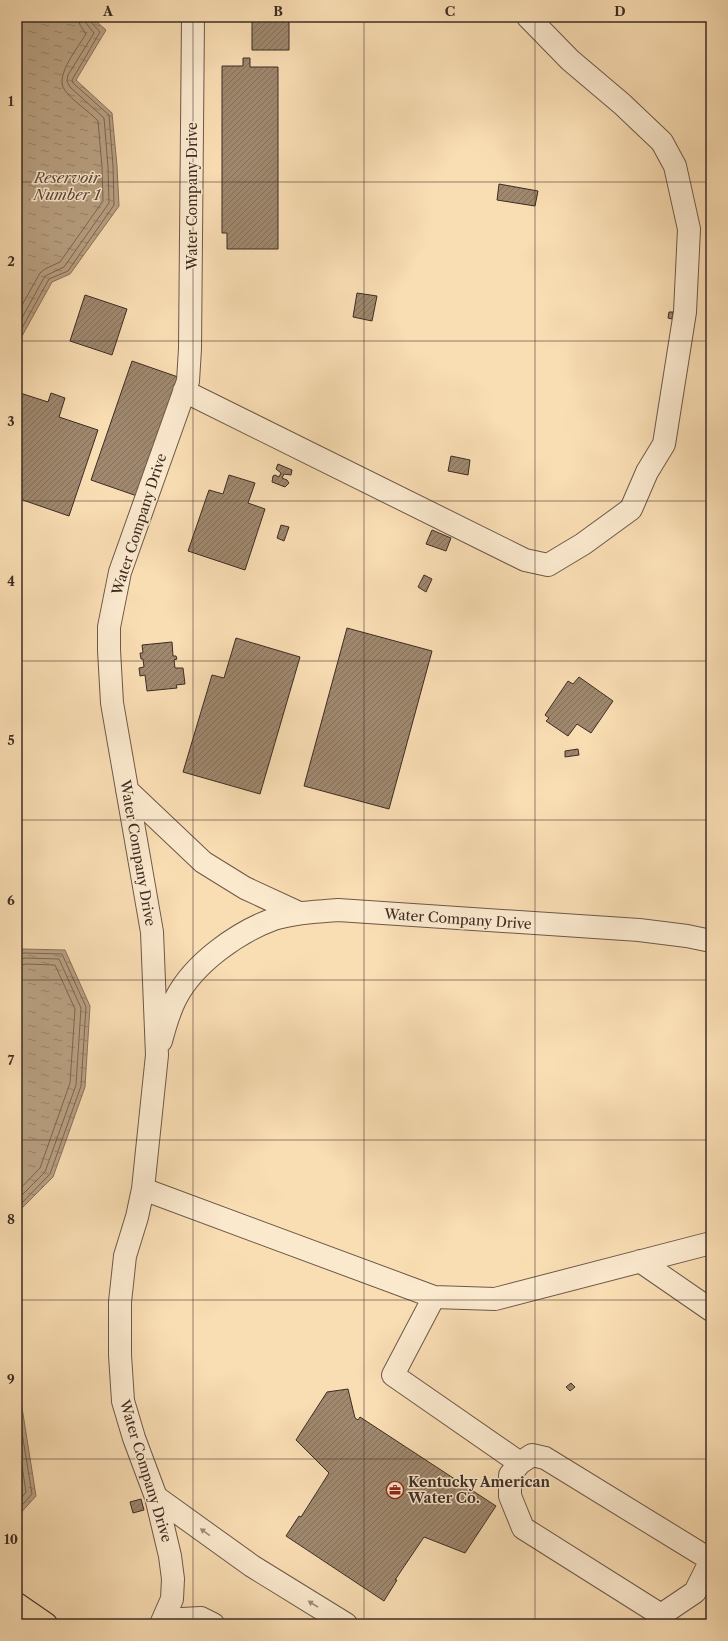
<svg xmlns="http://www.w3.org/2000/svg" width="728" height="1641" font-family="'Libre Caslon Text',serif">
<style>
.water{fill:url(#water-ripples);stroke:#88725c}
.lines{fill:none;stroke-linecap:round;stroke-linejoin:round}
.shore{stroke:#7c6653;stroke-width:1}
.building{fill:url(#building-hatch);stroke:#3e2c24}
.minor-casing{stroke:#6d5848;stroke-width:24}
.major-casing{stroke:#3e2c24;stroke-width:24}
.minor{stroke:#fbe9ce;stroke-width:22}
.major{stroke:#f9ddb3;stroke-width:22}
.oneway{fill:#9c8a79}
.grid{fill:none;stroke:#3e2c24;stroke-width:1;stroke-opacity:0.55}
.labels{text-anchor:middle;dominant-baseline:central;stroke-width:3;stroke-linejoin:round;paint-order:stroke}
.street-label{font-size:14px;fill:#3e2c24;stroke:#fbe9ce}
.poi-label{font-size:14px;font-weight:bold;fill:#3e2c24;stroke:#fbe9ce;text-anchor:start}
.water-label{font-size:15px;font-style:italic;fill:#5d493c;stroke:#fbe9ce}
.neatline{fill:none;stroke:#3e2c24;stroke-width:1.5}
.grid-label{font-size:13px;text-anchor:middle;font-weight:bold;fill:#3e2c24}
</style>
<defs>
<pattern id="water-ripples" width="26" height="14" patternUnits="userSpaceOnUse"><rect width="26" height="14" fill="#b9a182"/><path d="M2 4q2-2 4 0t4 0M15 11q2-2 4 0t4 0" fill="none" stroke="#98836a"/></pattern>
<pattern id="building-hatch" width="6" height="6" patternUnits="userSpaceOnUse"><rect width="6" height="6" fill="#9f886e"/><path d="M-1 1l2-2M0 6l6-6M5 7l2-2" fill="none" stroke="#836f5a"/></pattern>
</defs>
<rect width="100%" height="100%" fill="#f9ddb3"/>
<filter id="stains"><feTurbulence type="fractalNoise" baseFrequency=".005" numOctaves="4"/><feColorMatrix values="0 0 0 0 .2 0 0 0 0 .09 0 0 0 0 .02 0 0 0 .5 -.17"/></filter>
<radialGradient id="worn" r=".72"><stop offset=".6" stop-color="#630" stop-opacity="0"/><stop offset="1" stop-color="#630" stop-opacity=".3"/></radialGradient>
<path class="water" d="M17 17H91L106 30 76 80 112 113 117 166 119 206 70 274 52 282 17 345Z
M22 949 65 950 90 1006 85 1087 53 1177 17 1213V952Z
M17 1376 36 1496 17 1517Z"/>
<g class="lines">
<path class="shore" d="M17 314 40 273 45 269 60 262 103 201 102 167 98 121C88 110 72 101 64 89 55 75 79 46 86 34L80 25 78 17
M17 327 45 276 64 267 109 203 108 167 104 118 70 87 67 81 68 75 94 33 86 23 84 17
M17 337 49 279 68 271 114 205 113 166 109 115 73 83 72 80 100 32 90 21 89 17
M17 955 24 953 62 954 86 1007 81 1086 50 1174 17 1208
M17 960 25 958 59 959 81 1008 76 1085 45 1172 17 1200
M17 966 26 964 55 965 75 1009 70 1083 40 1168 17 1192
M17 1402 32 1494 17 1511
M17 1433 26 1492 17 1504"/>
</g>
<path class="building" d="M252 17H289V50H252Z
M243 58H250V67H278V249H227V233H222V66H243Z
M499 184 538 191 535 206 497 200Z
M357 293 377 296 372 321 353 317Z
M85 295 127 309 112 355 70 341Z
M669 312H673L672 319 668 318Z
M132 361 178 377 137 496 91 480Z
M17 392 48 402 51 393 65 398 59 417 98 430 69 516 17 498Z
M451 456 470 460 468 475 448 471Z
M278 464 292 470 291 475 284 474 282 478 287 480 289 483 285 487 272 482 273 476 275 475 279 477 281 473 276 469Z
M229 475 255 483 248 503 265 509 245 570 188 551 209 490 223 494Z
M281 525 289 527 284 541 277 538Z
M432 530 451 538 446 551 426 544Z
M424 575 432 579 426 592 418 587Z
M347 628 432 651 389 809 304 786Z
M236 638 300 657 260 794 183 772 212 675 224 678Z
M172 642 173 656H176L177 659 174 660 175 668H183L185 684 176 685 177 688 147 691 145 675 140 676 139 668 144 667 143 659H141L140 653H143L142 645Z
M579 677 613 701 591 733 577 724 568 736 546 721 549 718 545 715 568 681 573 684Z
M578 749 579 755 565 757V751Z
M571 1383 575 1387 570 1391 566 1387Z
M348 1389 355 1418 358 1420 360 1417 496 1506 465 1553 424 1537 395 1580H397L384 1601 286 1536 299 1516 301 1517 329 1473 296 1440 327 1392Z
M141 1499 144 1510 133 1513 130 1502Z"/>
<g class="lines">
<defs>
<path id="minor" d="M184 391 525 560 548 565 583 544 631 509 647 472 664 444 685 312 689 229 675 166 662 142 622 104 570 60 528 17
M127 790 203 862 245 888 299 913
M161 1041C165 1026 169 1011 176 998 194 963 238 932 274 919 294 912 317 912 338 910L639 930 687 936 711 941
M143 1189 434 1297 495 1299 711 1243
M640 1261 711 1310
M434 1297 393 1375 520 1463
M532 1455 545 1458 711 1560 695 1592 661 1615 523 1528 510 1496V1475L520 1463Z
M156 1497 252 1566 346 1624
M163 1620 201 1618 213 1624
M161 1624 172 1599 173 1579 170 1556 156 1497 134 1438 123 1401 120 1355V1302L125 1256 137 1217 143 1189 157 1055 152 932 112 703 109 650V627L120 572 188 381 190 349 193 17"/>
<path id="major" d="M17 1604 46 1624"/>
</defs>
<use href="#minor" class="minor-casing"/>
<use href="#major" class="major-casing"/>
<use href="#minor" class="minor"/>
<use href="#major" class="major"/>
</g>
<defs><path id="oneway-solid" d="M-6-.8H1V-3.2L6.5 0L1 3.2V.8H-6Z"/></defs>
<g class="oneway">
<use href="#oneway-solid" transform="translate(205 1532) rotate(-144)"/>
<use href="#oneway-solid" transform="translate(313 1604) rotate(-148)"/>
</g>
<path class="grid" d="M193 17V1624M364 17V1624M535 17V1624M17 182H711M17 341H711M17 501H711M17 661H711M17 820H711M17 980H711M17 1140H711M17 1300H711M17 1459H711"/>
<defs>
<symbol id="office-ring" viewBox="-11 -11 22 22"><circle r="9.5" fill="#fbe9ce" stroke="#8f2418" stroke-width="1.5"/><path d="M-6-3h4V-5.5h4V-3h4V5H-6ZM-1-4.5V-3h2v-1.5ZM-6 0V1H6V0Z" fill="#8f2418"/></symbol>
</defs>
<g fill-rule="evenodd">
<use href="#office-ring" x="385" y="1480" width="20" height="20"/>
</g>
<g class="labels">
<g class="street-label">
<text transform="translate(192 196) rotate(-90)">Water Company Drive</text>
<text transform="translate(139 524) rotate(-72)">Water Company Drive</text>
<text transform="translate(138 853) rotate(80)">Water Company Drive</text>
<text transform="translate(458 919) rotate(4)">Water Company Drive</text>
<text transform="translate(146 1471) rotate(73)">Water Company Drive</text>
</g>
<g class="poi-label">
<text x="408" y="1482">Kentucky American<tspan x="408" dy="16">Water Co.</tspan></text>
</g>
<g class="water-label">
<text x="67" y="177">Reservoir<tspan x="67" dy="17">Number 1</tspan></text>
</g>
</g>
<rect width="728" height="1641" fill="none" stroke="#f9ddb3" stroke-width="44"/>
<rect x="22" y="22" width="684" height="1597" class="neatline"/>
<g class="grid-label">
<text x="108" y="16">A</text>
<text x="278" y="16">B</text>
<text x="450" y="16">C</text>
<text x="620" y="16">D</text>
<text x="11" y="106">1</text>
<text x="11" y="266">2</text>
<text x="11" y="426">3</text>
<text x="11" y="586">4</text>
<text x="11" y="745">5</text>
<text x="11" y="905">6</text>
<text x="11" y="1065">7</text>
<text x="11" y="1224">8</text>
<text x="11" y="1384">9</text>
<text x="11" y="1544">10</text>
</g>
<rect width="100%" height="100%" filter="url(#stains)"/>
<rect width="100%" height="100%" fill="url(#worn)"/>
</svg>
